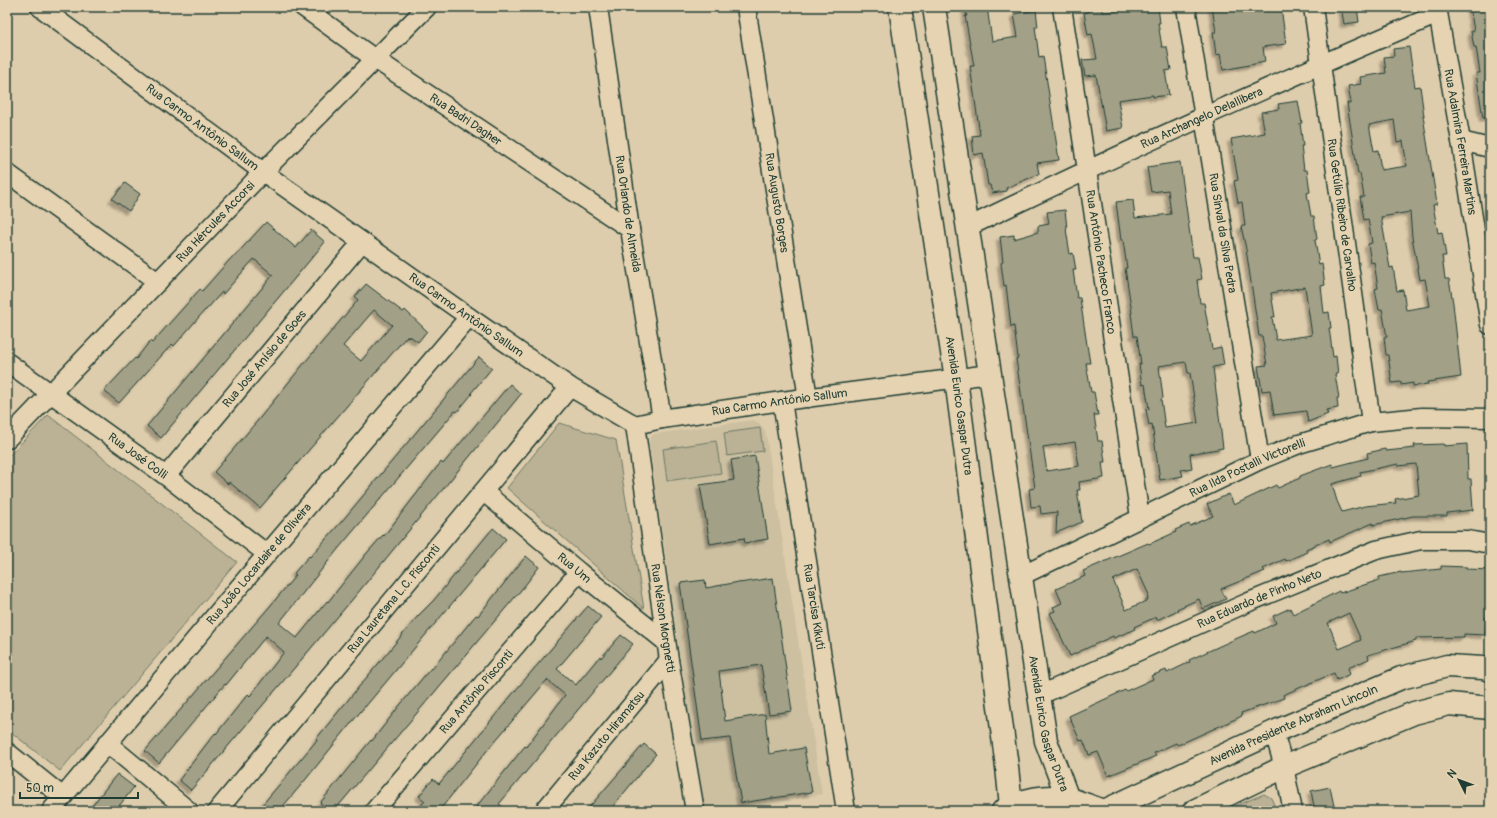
<svg xmlns="http://www.w3.org/2000/svg" width="1497" height="818" font-family="Pangolin,sans-serif">
<style>
.built{fill:#ccc0a1}
.green{fill:#bbb296;stroke:#6d7865}
.building{fill:#a2a087;stroke:#1f3d34;fill-rule:evenodd;filter:url(#shadow)}
.lines{fill:none;stroke-linecap:round;stroke-linejoin:round}
.street-casing{stroke:#1f3d34;stroke-width:21}
.secondary-casing{stroke:#1f3d34;stroke-width:25}
.street{stroke:#e6d3b1;stroke-width:18}
.secondary{stroke:#e6d3b1;stroke-width:22}
.labels{text-anchor:middle;dominant-baseline:central;stroke-width:4;stroke-linejoin:round;paint-order:stroke}
.street-label{font-size:12px;fill:#1f3d34;stroke:#e6d3b1}
</style>
<defs>
<filter id="shadow"><feDropShadow dx="-3.5" dy="3.5" stdDeviation="1" flood-color="#0004"/></filter>
</defs>
<rect width="100%" height="100%" fill="#decdac"/>
<filter id="ink" filterUnits="userSpaceOnUse"><feTurbulence type="fractalNoise" baseFrequency=".025" numOctaves="2"/><feDisplacementMap in="SourceGraphic" scale="8" xChannelSelector="R" yChannelSelector="G"/><feConvolveMatrix kernelMatrix="1 2 1 2 8 2 1 2 1" color-interpolation-filters="sRGB"/></filter>
<g filter="url(#ink)">
<path class="built" d="M753 420 759 423 765 430 766 434 822 794 738 811H703L649 443 650 438 654 434Z"/>
<path class="green" d="M48 415 237 562 60 771 7 729V458Z
M559 423 616 440 644 609 507 488Z
M760 428 763 451 727 456 724 433Z
M716 441 721 473 667 481 663 449Z
M1264 794 1271 798 1277 811H1223Z"/>
<path class="building" d="M965 7H987L992 41 1018 37 1014 14 1036 10 1038 27H1035L1039 57 1043 56 1059 160 1037 163 1039 174 1006 188 1007 191 992 193 990 185H988L983 153 974 155 972 136 980 135 970 66H974L965 16H967Z
M1087 7H1102V12L1136 9V7H1158L1160 23H1158L1162 47H1167L1171 70 1165 71 1169 95 1153 97V95L1118 100 1123 128 1106 131 1096 75 1085 76 1082 60 1097 59 1092 34 1088 35 1084 13 1088 12Z
M1212 7H1281L1286 44 1263 47 1265 62 1223 70 1220 54 1216 55 1213 32H1216Z
M1341 7H1357L1359 22 1344 24Z
M1470 7H1490V117L1483 118 1476 73H1480L1476 47H1474L1471 31H1474Z
M1409 47 1415 87 1420 86 1424 116H1423L1437 204 1433 205 1438 233 1442 232 1446 256H1442L1445 279H1449L1453 303 1461 377 1427 382 1428 384 1413 386V383L1401 385V382L1392 383 1388 355H1386L1384 337H1387L1382 309 1379 310 1375 289 1378 288 1374 262 1371 263 1368 244 1372 243 1368 219 1364 220 1360 197H1364L1360 173 1358 174 1347 103H1351L1348 86 1361 84 1360 77 1386 73 1384 57 1394 56 1393 49ZM1394 120 1397 142 1403 141 1407 166 1381 170 1378 150 1374 151 1369 125ZM1410 212 1412 237 1420 280 1425 279 1430 306 1406 310 1403 290 1397 291 1393 267 1390 268 1381 217Z
M1298 101 1302 123H1300L1303 146H1301L1304 170H1307L1310 192 1307 193 1311 216H1314L1317 239 1315 240 1319 265 1322 264 1325 285 1321 286 1324 313 1329 312 1331 328H1329L1333 357 1336 356 1338 374H1335L1339 398H1337L1338 408 1326 410 1328 414 1308 422 1306 411 1274 415 1270 390 1262 391 1258 366 1267 365 1262 336H1259L1246 249 1241 226H1245L1242 202 1238 203 1234 181 1238 180 1231 139 1265 133 1261 112 1279 109 1278 104ZM1305 287 1312 335 1276 340 1272 317H1275L1271 293Z
M1180 162 1193 257H1198L1202 279 1197 280 1200 303H1204L1212 349 1221 347 1224 365 1213 367 1223 448 1190 454 1192 468 1181 470 1183 476 1160 480 1152 424 1149 425 1146 410 1149 409 1145 384 1142 385 1139 364H1141L1137 336H1134L1131 313H1132L1125 268H1127L1123 240H1121L1116 202 1133 200 1135 218 1171 214 1168 190 1151 192 1147 167ZM1186 362 1188 373H1190L1198 423 1165 428 1161 399 1163 398 1159 366Z
M125 183 140 194 129 211 112 199Z
M1065 210 1067 228 1066 229 1070 254 1073 253 1076 270H1073L1077 298H1080L1087 345 1090 363H1086L1091 392H1094L1098 415H1094L1098 441H1102L1105 462H1102L1104 478 1079 482 1080 490H1077L1082 522 1056 533 1057 512 1041 514 1040 506 1031 507 1029 489 1035 488 1016 359 1018 358 1014 326 1011 327 1006 285 1004 286 1001 263 1003 262 1000 237 1014 235V239L1038 232V226L1049 224 1047 212ZM1075 442 1079 466 1047 471 1043 447Z
M266 222 296 248 311 230 325 242 161 438 147 426 273 275 254 259 223 294 222 292 206 310H205L174 346 172 344 119 403 104 391 135 358 136 359 150 341 152 343 200 289 202 291 233 256 234 257Z
M366 284 403 312 405 310 427 331 418 342 410 336 409 338 407 336 272 493H273L260 508 229 482 228 484 214 472 259 419 306 361 358 300 355 297ZM374 310 392 325 361 361 343 346Z
M479 357 492 368 471 393 472 394 457 412 455 411 338 549 279 623 297 638 327 601 328 602 367 553 383 535 384 536 441 462 443 464 510 384 521 394 356 595 191 790 179 780 215 733 216 734 248 694 250 696 284 652 266 636 226 685 225 684 159 763 145 751 271 605 296 575 294 573 309 556 310 557 342 521Z
M1444 444V446L1467 444 1468 479H1471L1473 510 1447 513V516H1413L1373 525V523L1330 542 1329 539 1306 549 1307 552 1286 561 1285 559 1263 569 1265 571 1221 589 1226 599 1203 609 1199 599 1177 609 1178 610 1157 620 1156 617 1134 627 1135 629 1114 638 1113 636 1070 656 1050 613 1055 611 1053 607 1062 603 1056 589 1085 576 1083 571 1148 543 1149 544 1176 532 1175 530 1189 524 1190 526 1213 516 1207 504 1229 494 1234 505 1276 485 1278 488 1300 478V476L1332 464 1333 467 1368 458 1367 453 1385 449 1386 451 1415 448 1414 445ZM1398 464V466L1416 464 1419 495 1395 499 1396 503 1365 506 1342 512 1337 501 1332 484 1361 476 1360 472ZM1137 569 1149 595 1147 596 1148 600 1126 610 1113 580Z
M755 456 768 539 745 543 744 538 710 544 700 485 734 480 731 460Z
M493 528 506 539 365 707V706L306 779 279 811H257L317 740 316 739 343 706 418 616 434 600Z
M526 556 539 567 526 584 334 811H330L320 803 371 740 372 741 400 705 431 668 432 669 476 615 478 616Z
M1441 566 1467 567V569L1490 570V617H1486L1485 635 1464 634V637L1416 638V641L1368 655 1369 659 1348 668 1350 674 1337 680 1334 673 1283 695 1284 698 1241 713 1242 716 1178 745 1176 743 1154 753 1156 756 1108 776 1098 752 1089 755 1083 740 1080 741 1069 716 1125 690 1126 691 1153 679 1151 676 1166 670 1167 673 1190 662 1189 660 1233 640 1254 631 1255 633 1276 623 1273 616 1290 608 1293 614 1339 591 1340 593 1379 580V577L1401 572V573L1441 569ZM1349 613 1361 640 1339 649 1328 623Z
M773 578 792 711 769 714 761 665 719 671 725 721 765 714 769 754 804 748 812 792 741 803 730 738 702 741 680 583 705 580 706 588 739 582V583Z
M588 606 601 617 557 669 576 685 600 656 601 658 621 635 633 644 499 804 508 811H473L525 746 526 747 565 695 547 680 489 748 439 811H416L425 801 419 796 433 779 439 784 515 691Z
M644 744 656 754 609 811H586Z
M117 774 134 787 115 811H88Z
M1330 787 1335 811H1315L1311 791Z"/>
<g class="lines">
<defs>
<g id="street">
<path id="s1" d="M40 7 263 172 469 317 570 387 635 425 662 419 782 401 990 374"/>
<path id="s2" d="M303 7 375 59 630 229"/>
<path id="s3" d="M598 7 630 229 662 419"/>
<path id="s4" d="M746 7 808 398"/>
<path id="s5" d="M1062 7 1140 517"/>
<path id="s6" d="M1186 7 1260 460"/>
<path id="s7" d="M1313 7 1371 422"/>
<path id="s8" d="M1437 7 1461 141 1490 325"/>
<path d="M1461 141 1490 148"/>
<path d="M7 173 158 282"/>
<path id="s9" d="M968 227C1123 152 1280 81 1438 14"/>
<path id="s10" d="M7 362 166 476 267 554"/>
<path id="s11" d="M782 401 846 811"/>
<path id="s12" d="M635 425 669 660 695 811"/>
<path id="s13" d="M7 439 263 172 427 7"/>
<path id="s14" d="M166 476 362 242"/>
<path id="s15" d="M484 492 579 572 666 642"/>
<path id="s16" d="M1021 576 1260 460 1299 444 1371 422 1422 417 1490 418"/>
<path id="s17" d="M1038 696 1249 602 1376 550 1421 540H1468L1490 544"/>
<path d="M1274 732 1284 767 1293 811"/>
<path d="M107 743 189 811"/>
<path d="M7 752 63 797"/>
<path id="s18" d="M51 811 267 554 469 317"/>
<path id="s19" d="M217 811 570 387"/>
<path id="s20" d="M374 811 579 572"/>
<path id="s21" d="M544 811 669 660"/>
</g>
<g id="secondary">
<path id="s22" d="M900 7 956 379 1007 767 1011 806"/>
<path id="s23" d="M934 7 1046 741 1068 799"/>
<path d="M1003 811C1021 799 1048 794 1069 799 1080 802 1092 807 1104 811"/>
<path id="s24" d="M1104 811 1274 732 1401 678 1447 666 1483 668 1490 670"/>
<path d="M1194 811 1284 767 1414 713 1449 704 1490 708"/>
</g>
</defs>
<use href="#street" class="street-casing"/>
<use href="#secondary" class="secondary-casing"/>
<use href="#street" class="street"/>
<use href="#secondary" class="secondary"/>
</g>
</g>
<g class="labels">
<g class="street-label">
<text stroke="none"><textPath href="#s9" startOffset="258">Rua Archangelo Delallibera</textPath></text>
<text stroke="none"><textPath href="#s2" startOffset="198">Rua Badri Dagher</textPath></text>
<text stroke="none"><textPath href="#s1" startOffset="202">Rua Carmo Antônio Sallum</textPath></text>
<text stroke="none"><textPath href="#s8" startOffset="137">Rua Adalmira Ferreira Martins</textPath></text>
<text stroke="none"><textPath href="#s4" startOffset="198">Rua Augusto Borges</textPath></text>
<text stroke="none"><textPath href="#s3" startOffset="209">Rua Orlando de Almeida</textPath></text>
<text stroke="none"><textPath href="#s7" startOffset="210">Rua Getúlio Ribeiro de Carvalho</textPath></text>
<text stroke="none"><textPath href="#s13" startOffset="301">Rua Hércules Accorsi</textPath></text>
<text stroke="none"><textPath href="#s6" startOffset="229">Rua Sinval da Silva Pedra</textPath></text>
<text stroke="none"><textPath href="#s5" startOffset="258">Rua Antônio Pacheco Franco</textPath></text>
<text stroke="none"><textPath href="#s1" startOffset="526">Rua Carmo Antônio Sallum</textPath></text>
<text stroke="none"><textPath href="#s14" startOffset="153">Rua José Anísio de Goes</textPath></text>
<text stroke="none"><textPath href="#s1" startOffset="874">Rua Carmo Antônio Sallum</textPath></text>
<text stroke="none"><textPath href="#s22" startOffset="403">Avenida Eurico Gaspar Dutra</textPath></text>
<text stroke="none"><textPath href="#s10" startOffset="161">Rua José Colli</textPath></text>
<text stroke="none"><textPath href="#s16" startOffset="251">Rua Ilda Postalli Victorelli</textPath></text>
<text stroke="none"><textPath href="#s18" startOffset="323">Rua João Locardaire de Oliveira</textPath></text>
<text stroke="none"><textPath href="#s15" startOffset="118">Rua Um</textPath></text>
<text stroke="none"><textPath href="#s17" startOffset="242">Rua Eduardo de Pinho Neto</textPath></text>
<text stroke="none"><textPath href="#s19" startOffset="276">Rua Lauretana L.C. Pisconti</textPath></text>
<text stroke="none"><textPath href="#s11" startOffset="208">Rua Tarcisa Kikuti</textPath></text>
<text stroke="none"><textPath href="#s12" startOffset="195">Rua Nélson Morgnetti</textPath></text>
<text stroke="none"><textPath href="#s20" startOffset="157">Rua Antônio Pisconti</textPath></text>
<text stroke="none"><textPath href="#s23" startOffset="726">Avenida Eurico Gaspar Dutra</textPath></text>
<text stroke="none"><textPath href="#s24" startOffset="208">Avenida Presidente Abraham Lincoln</textPath></text>
<text stroke="none"><textPath href="#s21" startOffset="98">Rua Kazuto Hiramatsu</textPath></text>
</g>
</g>
<rect width="1497" height="818" fill="none" stroke="#e6d3b1" stroke-width="24"/>
<rect x="12" y="12" width="1473" height="794" fill="none" stroke="#1f3d34" stroke-width="1.5" filter="url(#ink)"/>
<g transform="translate(1459 780) rotate(312)" stroke="#e6d3b1" stroke-width="3" paint-order="stroke">
<path d="M0-3L7 15L0 10L-7 15Z" fill="#1f3d34"/>
<text y="-6" font-size="11" font-weight="bold" text-anchor="middle" fill="#1f3d34">N</text>
</g>
<path d="M20 792v6h118v-6" fill="none" stroke="#1f3d34" stroke-width="2"/>
<text x="26" y="792" font-size="12" fill="#1f3d34" stroke="#e6d3b1" stroke-width="3" paint-order="stroke">50 m</text>
</svg>
